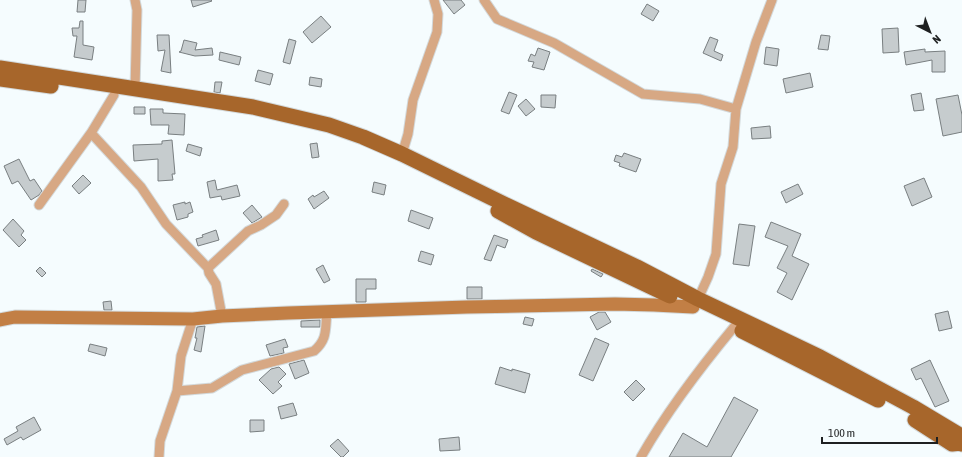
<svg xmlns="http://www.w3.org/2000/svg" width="962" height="457" font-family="'Asap Condensed',sans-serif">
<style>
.building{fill:#c6ccce;stroke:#797f81}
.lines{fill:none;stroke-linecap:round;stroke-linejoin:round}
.minor-casing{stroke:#d3d9db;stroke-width:11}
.secondary-casing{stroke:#d3d9db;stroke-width:15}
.primary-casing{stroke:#d3d9db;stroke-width:17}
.minor{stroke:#d7a884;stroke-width:9}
.secondary{stroke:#c27f45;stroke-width:13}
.primary{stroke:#a7662b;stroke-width:15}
</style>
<rect width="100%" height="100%" fill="#f5fcfe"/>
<path class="building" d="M78 0H86L85 12H77Z
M191 0H211L212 1 193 7Z
M443 0H461L465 5 454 14Z
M647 4 659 11 653 21 641 14Z
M321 16 331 27 312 43 303 32Z
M80 21H83V45L94 47 92 60 74 57 77 36H73L72 28H79Z
M898 28 899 52 883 53 882 29Z
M157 35H169L171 73 161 71 165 50 158 51Z
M821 35 830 36 828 50 818 49Z
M710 37 718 40 714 51 723 55 721 61 703 53Z
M289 39 296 41 290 64 283 62Z
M184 40 197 43 195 50 212 48 213 55 195 56 179 52 181 51Z
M766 47 779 49 777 66 764 64Z
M538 48 550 52 544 70 532 67 534 62 528 61 531 54 535 56Z
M925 49V52L945 51V72H932V60L906 65 904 52Z
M220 52 241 57 239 65 219 60Z
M258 70 273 74 270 85 255 81Z
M810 73 813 87 786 93 783 79Z
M310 77 322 79 321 87 309 85Z
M215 82H222L220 93 214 92Z
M509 92 517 95 509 114 501 111Z
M921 93 924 110 914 111 911 95Z
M541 95H556L555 108 541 107Z
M958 95 962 115V132L943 136 936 99Z
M526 99 535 109 526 116 518 106Z
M134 107H145V114H134Z
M150 109H163V113L185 114 184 135 168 134 169 125H151Z
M770 126 771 138 752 139 751 128Z
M172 140 175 174H172L173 180 158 181V159L134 161 133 145 162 144V141Z
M317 143 319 157 312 158 310 144Z
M188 144 202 148 200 156 186 151Z
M624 153 641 159 636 172 619 166 620 163 614 161 616 155 622 157Z
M19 159 30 181 34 179 42 191 39 195 31 200 18 181 12 184 4 166Z
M83 175 91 183 79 194 72 186Z
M924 178 932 197 912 206 904 186Z
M215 180 217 190 237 185 240 196 222 200 221 196 210 198 207 182Z
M374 182 386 185 384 195 372 192Z
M798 184 803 194 786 203 781 192Z
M324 191 329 198 314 209 308 199 313 195 314 197Z
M185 202V204L190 202 193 212 188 214V217L177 220 173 205Z
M252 205 262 217 252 223 243 213Z
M411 210 433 218 429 229 408 221Z
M13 219 24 231 21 235 26 240 19 247 3 230Z
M771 222 801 234 792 256 809 264 792 300 777 292 787 273 777 268 788 246 765 237Z
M739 224 755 226 749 266 733 264Z
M216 230 219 240 198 246 196 239 203 237 202 235Z
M494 235 508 240 505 248 497 245 491 261 484 259Z
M421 251 434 255 431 265 418 261Z
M323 265 330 280 324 283 316 269Z
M40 267 46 273 42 277 36 271Z
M592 269 603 274 601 277 591 271Z
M356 279H376V289H366V302H356Z
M467 287H482V299H467Z
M111 301 112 310H104L103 302Z
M948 311 952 328 939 331 935 314Z
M599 312H605L611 322 597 330 590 317Z
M525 317 534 319 532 326 523 324Z
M320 320V327H301V321Z
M205 326 201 352 194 350 197 338H195L197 327Z
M595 338 609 344 593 381 579 375Z
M285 339 288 347 283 348 284 353 270 356 266 345Z
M90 344 107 348 105 356 88 351Z
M304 360 309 373 295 379 289 364Z
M930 360 949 401 935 407 921 378 916 380 911 369Z
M279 367 286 374 278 382 282 386 273 394 259 380 271 369Z
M500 367 512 371V369L530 374 525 393 495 384Z
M636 380 645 389 633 401 624 392Z
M734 397 758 410 731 457H669L683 433 707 447Z
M293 403 297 415 281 419 278 407Z
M34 417 41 430 23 440 21 437 7 445 4 439 18 431 16 427Z
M250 420H264V431L250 432Z
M459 437 460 450 440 451 439 439Z
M338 439 349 451 343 457H341L330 446Z"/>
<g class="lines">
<defs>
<path id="minor" d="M135 0 137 10 135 89
M484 0 497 19 554 43 643 94 700 99 736 109
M91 133 141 187 166 224 208 268 209 273 216 284 222 316
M402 154 408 134 413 100 437 32 438 14 434 0
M39 205 91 133 114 95
M208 268 248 231 261 225 276 215 284 204
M698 299 708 277 716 254 721 184 733 147 736 109 756 42 772 0
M177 391 212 388 242 370 314 351C328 339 325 329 327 312
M159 457 160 441 177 391 181 356 193 319
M641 457C667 411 700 368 734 327"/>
<path id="secondary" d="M0 320 15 317 193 319 222 316 288 313 467 307 615 304 654 305 693 307"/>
<path id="primary" d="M0 68 253 107 329 125 363 137 402 154 502 203 637 267 698 299 820 357 913 407 958 434 962 444
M0 79 51 86
M498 211 536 232 670 296
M742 331 878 400
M915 420 952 444 961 443"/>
</defs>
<use href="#minor" class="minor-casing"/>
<use href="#secondary" class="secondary-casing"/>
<use href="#primary" class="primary-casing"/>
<use href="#minor" class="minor"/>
<use href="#secondary" class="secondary"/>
<use href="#primary" class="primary"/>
</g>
<g transform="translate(930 32) rotate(138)" stroke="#f5fcfe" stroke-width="3" paint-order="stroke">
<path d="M0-3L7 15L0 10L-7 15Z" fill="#1e2021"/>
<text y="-6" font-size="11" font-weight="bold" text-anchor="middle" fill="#1e2021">N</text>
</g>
<path d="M822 437v6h115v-6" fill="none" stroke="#1e2021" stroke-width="2"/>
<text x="828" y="437" font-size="12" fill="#1e2021" stroke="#f5fcfe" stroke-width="3" paint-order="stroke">100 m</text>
</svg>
